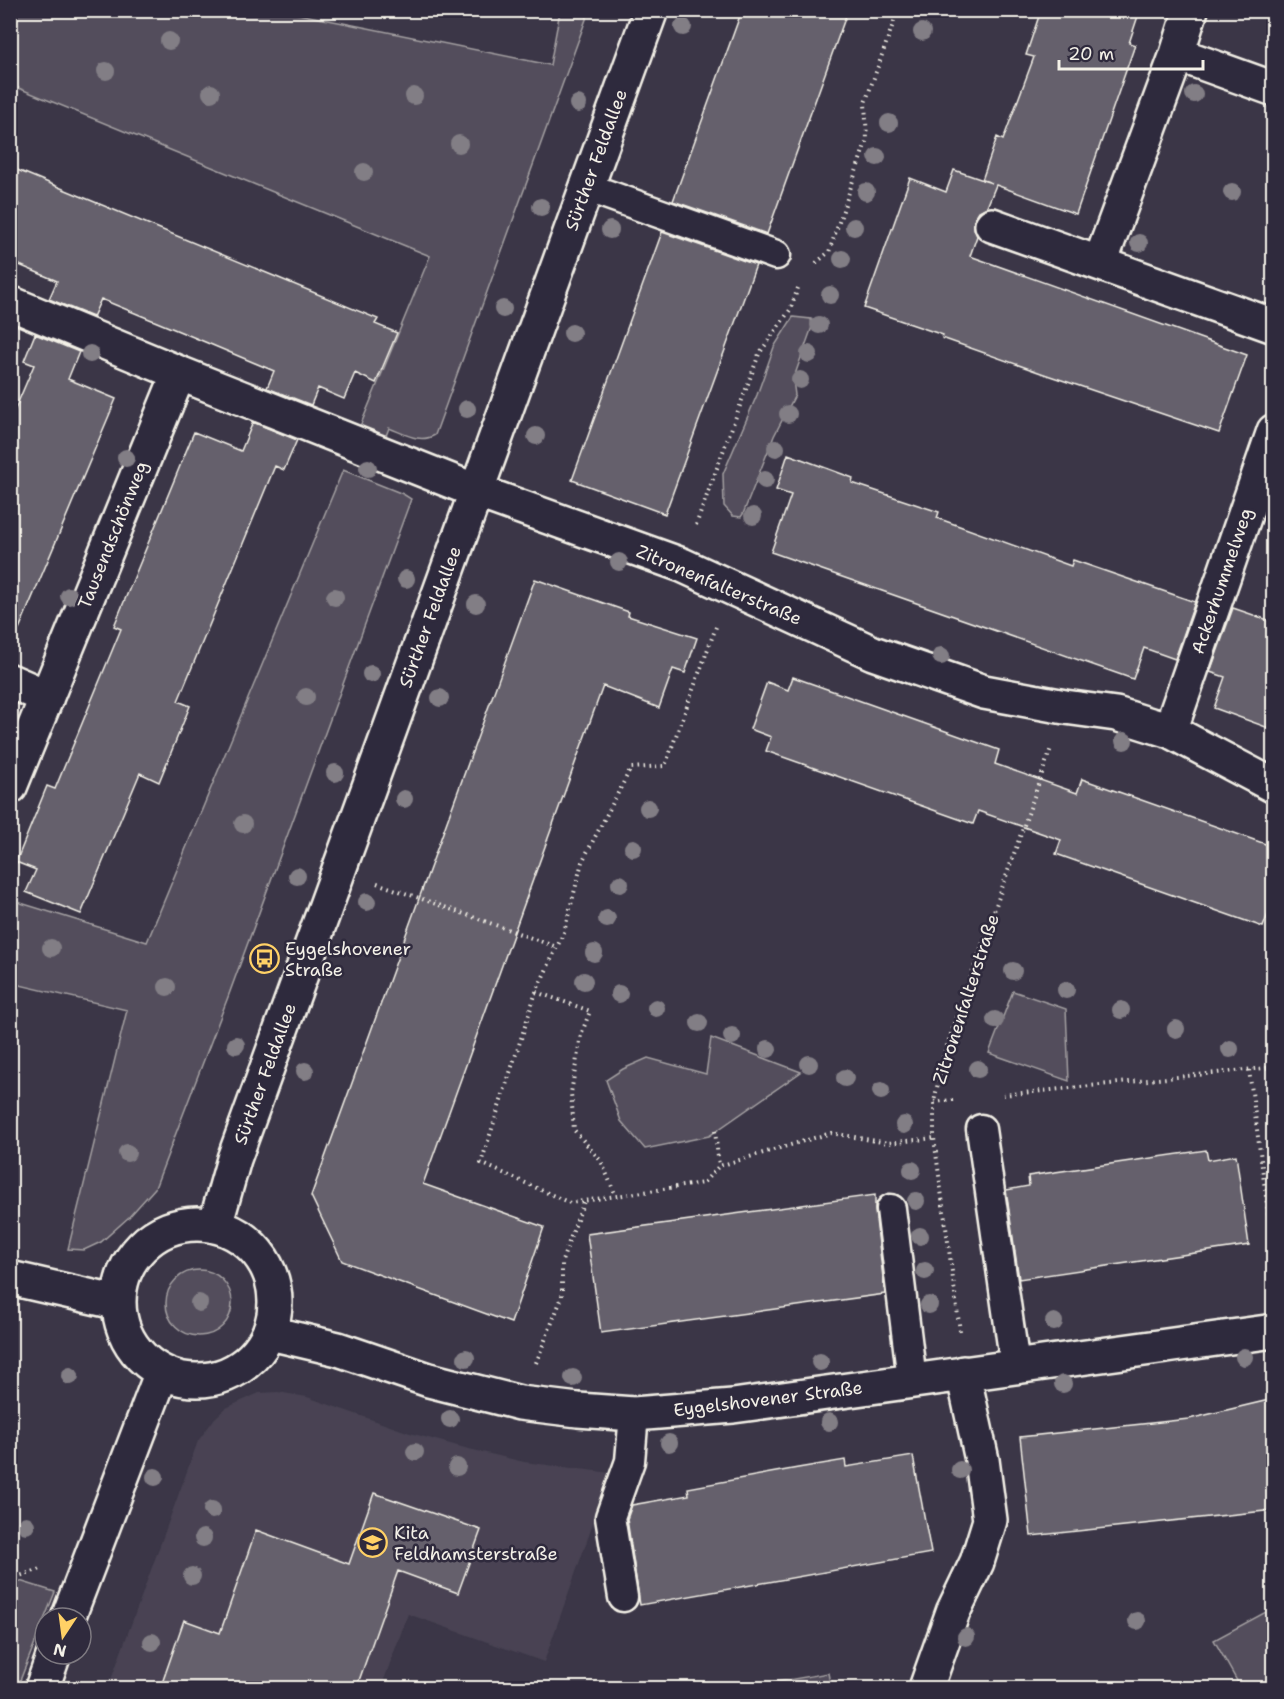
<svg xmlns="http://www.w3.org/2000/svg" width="1284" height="1699" font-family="'Shantell Sans',sans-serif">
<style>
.built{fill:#484352}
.green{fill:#534e5c;stroke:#a4a0a2;stroke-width:1.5}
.building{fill:#65616c;stroke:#f4f1e8;stroke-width:1.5}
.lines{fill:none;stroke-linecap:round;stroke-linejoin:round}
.service-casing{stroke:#f4f1e8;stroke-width:33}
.minor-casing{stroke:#f4f1e8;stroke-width:38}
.path{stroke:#f4f1e8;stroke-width:4;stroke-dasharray:1.5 4.5;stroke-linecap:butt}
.service{stroke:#2f2a3d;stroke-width:28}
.minor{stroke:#2f2a3d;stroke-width:33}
.tree{fill:#827e85}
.labels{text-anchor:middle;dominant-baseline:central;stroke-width:5;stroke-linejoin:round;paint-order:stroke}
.street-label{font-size:18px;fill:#f4f1e8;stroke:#2f2a3d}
.poi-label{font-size:18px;fill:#f4f1e8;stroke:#2f2a3d;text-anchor:start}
</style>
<rect width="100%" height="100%" fill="#3b3647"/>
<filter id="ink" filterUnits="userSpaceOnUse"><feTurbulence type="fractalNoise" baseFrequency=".0167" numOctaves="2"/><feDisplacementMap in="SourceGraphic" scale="12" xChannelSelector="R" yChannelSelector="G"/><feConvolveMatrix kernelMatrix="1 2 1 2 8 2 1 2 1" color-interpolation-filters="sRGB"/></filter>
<g filter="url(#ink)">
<path class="built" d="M278 1392 307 1397 410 1433 465 1448 524 1462 611 1473 544 1662 408 1614 381 1688H108L198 1441 215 1418 226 1408 259 1393Z"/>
<path class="green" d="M10 11H284L550 65 560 11H589L435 435C420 444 405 434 389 428L384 441 359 429 430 256 11 85Z
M793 317 811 319 812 327 793 380 795 395 774 436 743 514 741 517 733 516 724 506 723 474 757 395 774 347Z
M343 470 403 494 411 499 228 997 155 1188 129 1217 101 1242 84 1250 68 1249 127 1010 11 983V900L147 942Z
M1013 991 1066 1009 1069 1081 989 1053Z
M711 1038 801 1072 709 1136 645 1149 621 1121 606 1080 623 1069 648 1058 706 1074Z
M166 1303a33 33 0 1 1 66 0a33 33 0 1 1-66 0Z
M10 1578 55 1592 17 1688H11Z
M1266 1612 1273 1626V1688H1241L1214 1640Z
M828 1673 831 1688H742Z"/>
<path class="building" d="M742 10H848L767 234 673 201Z
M1041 10H1140L1129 43 1135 45 1076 214 996 185 987 207 979 211 975 218 974 228 977 236 970 256 1247 355 1219 433 1044 374 942 338 943 335 864 308 910 178 946 192 954 170 992 183 982 180 997 137 1003 140 1034 57 1026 55Z
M10 167 378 319 375 324 397 333 376 383 355 373 344 399 318 388 311 405 267 388 274 371 186 334 101 299 93 317 49 299 57 281 10 261Z
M662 232 756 265 665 514 572 480Z
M35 334 79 352 68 379 116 399 11 648 10 421 34 365 24 361Z
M253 422 297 440 284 470 275 466 178 701 190 706 159 782 140 773 81 914 26 892 36 870 16 862 47 786 55 789 121 629 114 626 194 432 241 451Z
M788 454 853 478 852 483 939 512 937 518 1071 566 1073 560 1195 602 1175 659 1144 648 1133 679 771 552 791 495 776 490Z
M535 579 629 612 628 616 697 638 685 673 673 669 659 708 603 686 423 1184 544 1227 511 1323 342 1261 311 1196Z
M1233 608 1274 622V730L1214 708 1225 677 1210 672Z
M793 677 999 750 995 764 1077 793 1082 779 1274 847V899L1263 927 1056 854 1061 840 978 811 973 824 766 751 771 737 750 729 767 682 788 690Z
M1206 1150 1208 1160 1236 1155 1249 1245 1019 1279 1006 1190 1029 1186 1028 1176Z
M875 1195V1211L885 1294 601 1333 587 1234Z
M1269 1400 1274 1442V1510L1031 1536 1020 1437 1189 1419Z
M913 1456 931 1553 640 1605 627 1519 632 1505 689 1495 688 1488 798 1468 845 1460 846 1467Z
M374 1493 481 1530 458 1593 398 1571 356 1689H160L184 1620 220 1633 256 1530 349 1564Z"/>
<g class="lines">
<defs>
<path id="service" d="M586 187 776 255
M981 1129 1015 1366
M891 1209 912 1380
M623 1597 610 1517 630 1461 634 1414"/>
<path id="minor" d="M1191 10 1177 54 1274 89
M992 225 1274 326
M1100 263 1177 54
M10 303 179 373 476 491 682 565 873 653 984 692 1065 707 1116 714 1170 731 1274 786
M10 681 47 697
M1170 731 1274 431
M10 787 179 373
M119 1302a78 78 0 1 1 156 0a78 78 0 1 1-156 0Z
M215 1226 234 1159 651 10
M10 1278 119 1303
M270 1333 338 1349 429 1380 520 1403 578 1410 634 1414 733 1406 1274 1331
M68 1618 162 1372
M42 1688 54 1654
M926 1688 953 1612 977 1562 990 1520 982 1460 963 1373"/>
</defs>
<use href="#service" class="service-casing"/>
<use href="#minor" class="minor-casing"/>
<path class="path" d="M816 263 829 252 867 139 865 103 898 10
M696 525 759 354 790 310 798 288
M716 627 665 766 631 768 582 862 564 932 536 992 481 1163 570 1203 703 1183 719 1166 831 1133 888 1143 934 1138
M377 883 557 947
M536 992 590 1011 581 1035 571 1093 574 1130 601 1161 616 1196
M1249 1070 1274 1256
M1003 1095 1274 1067
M934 1102 953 1100
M715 1131 719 1166
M960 1331 934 1138V1102L944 1054 1051 748
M536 1363 562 1297V1261L584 1201
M10 1579 41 1569"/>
<use href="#service" class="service"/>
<use href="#minor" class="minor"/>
</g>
<g class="tree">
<circle cx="683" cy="27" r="9"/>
<circle cx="922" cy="32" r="9"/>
<circle cx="169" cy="41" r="9"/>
<circle cx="106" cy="71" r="9"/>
<circle cx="211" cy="93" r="9"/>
<circle cx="1194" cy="94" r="9"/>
<circle cx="414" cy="96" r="9"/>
<circle cx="578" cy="104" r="9"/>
<circle cx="889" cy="123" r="9"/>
<circle cx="459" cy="144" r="9"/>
<circle cx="877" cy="157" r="9"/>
<circle cx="364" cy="172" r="9"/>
<circle cx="866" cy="192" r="9"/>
<circle cx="1232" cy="192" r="9"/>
<circle cx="541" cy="207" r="9"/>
<circle cx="854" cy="227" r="9"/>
<circle cx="610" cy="230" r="9"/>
<circle cx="1139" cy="243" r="9"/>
<circle cx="842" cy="259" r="9"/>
<circle cx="830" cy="295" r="9"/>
<circle cx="503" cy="309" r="9"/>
<circle cx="819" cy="325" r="9"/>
<circle cx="572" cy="333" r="9"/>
<circle cx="90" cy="354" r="9"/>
<circle cx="809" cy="354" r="9"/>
<circle cx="800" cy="380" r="9"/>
<circle cx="467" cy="409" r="9"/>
<circle cx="788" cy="414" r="9"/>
<circle cx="536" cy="436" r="9"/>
<circle cx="776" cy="448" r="9"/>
<circle cx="126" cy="458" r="9"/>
<circle cx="368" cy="468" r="9"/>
<circle cx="765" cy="480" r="9"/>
<circle cx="753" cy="516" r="9"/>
<circle cx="619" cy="562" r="9"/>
<circle cx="406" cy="579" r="9"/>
<circle cx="69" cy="596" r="9"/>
<circle cx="335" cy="597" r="9"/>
<circle cx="476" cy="604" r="9"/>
<circle cx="941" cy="656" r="9"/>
<circle cx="371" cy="674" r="9"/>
<circle cx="306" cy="697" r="9"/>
<circle cx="440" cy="698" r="9"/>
<circle cx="1124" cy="741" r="9"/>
<circle cx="335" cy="773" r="9"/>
<circle cx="404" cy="799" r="9"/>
<circle cx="648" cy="808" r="9"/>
<circle cx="243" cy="824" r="9"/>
<circle cx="633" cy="848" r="9"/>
<circle cx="297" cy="876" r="9"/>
<circle cx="620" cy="884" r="9"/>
<circle cx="367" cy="902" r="9"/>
<circle cx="607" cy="919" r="9"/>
<circle cx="51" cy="948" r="9"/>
<circle cx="594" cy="953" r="9"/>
<circle cx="1013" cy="971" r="9"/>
<circle cx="584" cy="981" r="9"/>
<circle cx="167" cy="987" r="9"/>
<circle cx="1066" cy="990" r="9"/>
<circle cx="619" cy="994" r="9"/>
<circle cx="656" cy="1008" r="9"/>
<circle cx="1121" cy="1010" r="9"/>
<circle cx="995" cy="1020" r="9"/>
<circle cx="699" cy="1023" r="9"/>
<circle cx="1176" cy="1029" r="9"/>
<circle cx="732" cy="1036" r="9"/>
<circle cx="236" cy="1045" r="9"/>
<circle cx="768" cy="1049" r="9"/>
<circle cx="1230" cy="1049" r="9"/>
<circle cx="809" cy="1064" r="9"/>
<circle cx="978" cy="1069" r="9"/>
<circle cx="305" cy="1071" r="9"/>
<circle cx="845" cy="1078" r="9"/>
<circle cx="881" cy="1091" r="9"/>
<circle cx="904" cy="1125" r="9"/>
<circle cx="127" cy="1153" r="9"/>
<circle cx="912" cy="1170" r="9"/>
<circle cx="916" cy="1201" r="9"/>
<circle cx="920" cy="1236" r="9"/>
<circle cx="925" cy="1271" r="9"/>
<circle cx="199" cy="1303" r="9"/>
<circle cx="929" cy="1305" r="9"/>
<circle cx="1054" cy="1322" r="9"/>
<circle cx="1244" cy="1357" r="9"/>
<circle cx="466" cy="1358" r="9"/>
<circle cx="820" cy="1362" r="9"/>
<circle cx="70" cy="1376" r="9"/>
<circle cx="573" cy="1378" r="9"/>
<circle cx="1063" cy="1384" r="9"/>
<circle cx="450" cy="1419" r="9"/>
<circle cx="829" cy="1422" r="9"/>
<circle cx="669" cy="1443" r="9"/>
<circle cx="415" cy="1452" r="9"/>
<circle cx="457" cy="1467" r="9"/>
<circle cx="960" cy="1470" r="9"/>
<circle cx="155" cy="1477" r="9"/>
<circle cx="212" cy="1510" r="9"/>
<circle cx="26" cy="1525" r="9"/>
<circle cx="203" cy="1538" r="9"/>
<circle cx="192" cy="1576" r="9"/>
<circle cx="1137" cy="1621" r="9"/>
<circle cx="966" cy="1637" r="9"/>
<circle cx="152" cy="1642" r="9"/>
</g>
</g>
<defs>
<symbol id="bus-ring" viewBox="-11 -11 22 22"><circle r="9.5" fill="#2f2a3d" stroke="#ffd166" stroke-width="1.5"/><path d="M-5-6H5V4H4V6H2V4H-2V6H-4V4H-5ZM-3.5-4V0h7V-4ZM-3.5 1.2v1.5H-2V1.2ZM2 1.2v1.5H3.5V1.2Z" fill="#ffd166"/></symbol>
<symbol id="school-ring" viewBox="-11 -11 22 22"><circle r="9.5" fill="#2f2a3d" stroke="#ffd166" stroke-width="1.5"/><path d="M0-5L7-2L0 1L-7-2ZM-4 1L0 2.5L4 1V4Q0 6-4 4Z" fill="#ffd166"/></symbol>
</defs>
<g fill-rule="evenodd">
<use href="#bus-ring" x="248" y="942" width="33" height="33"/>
<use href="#school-ring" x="356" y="1526" width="33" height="33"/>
</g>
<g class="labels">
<g class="street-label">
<text transform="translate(596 160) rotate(-70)">Sürther Feldallee</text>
<text transform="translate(113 535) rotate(-68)">Tausendschönweg</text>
<text transform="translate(1222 581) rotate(-71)">Ackerhummelweg</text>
<text transform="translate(719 585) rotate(23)">Zitronenfalterstraße</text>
<text transform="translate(430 617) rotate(-70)">Sürther Feldallee</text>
<text transform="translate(966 999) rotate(-72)">Zitronenfalterstraße</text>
<text transform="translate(265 1074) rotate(-70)">Sürther Feldallee</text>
<text transform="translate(768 1399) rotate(-7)">Eygelshovener Straße</text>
</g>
<g class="poi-label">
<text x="285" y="949">Eygelshovener<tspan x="285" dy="21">Straße</tspan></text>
<text x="394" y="1533">Kita<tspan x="394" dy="21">Feldhamsterstraße</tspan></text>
</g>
</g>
<rect width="1284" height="1699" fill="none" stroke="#2f2a3d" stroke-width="36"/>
<rect x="18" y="18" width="1248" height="1663" fill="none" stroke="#f4f1e8" stroke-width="2" filter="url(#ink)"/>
<g transform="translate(63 1636) rotate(193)"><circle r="28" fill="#2f2a3d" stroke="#7e7a81" stroke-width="1.5"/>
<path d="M0-4.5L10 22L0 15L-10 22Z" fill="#ffd166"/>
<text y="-9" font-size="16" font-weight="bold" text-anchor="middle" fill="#f4f1e8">N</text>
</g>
<path d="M1059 60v9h144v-9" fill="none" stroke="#f4f1e8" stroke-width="3"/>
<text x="1068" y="60" font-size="18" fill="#f4f1e8" stroke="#2f2a3d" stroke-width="4.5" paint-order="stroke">20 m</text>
</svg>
